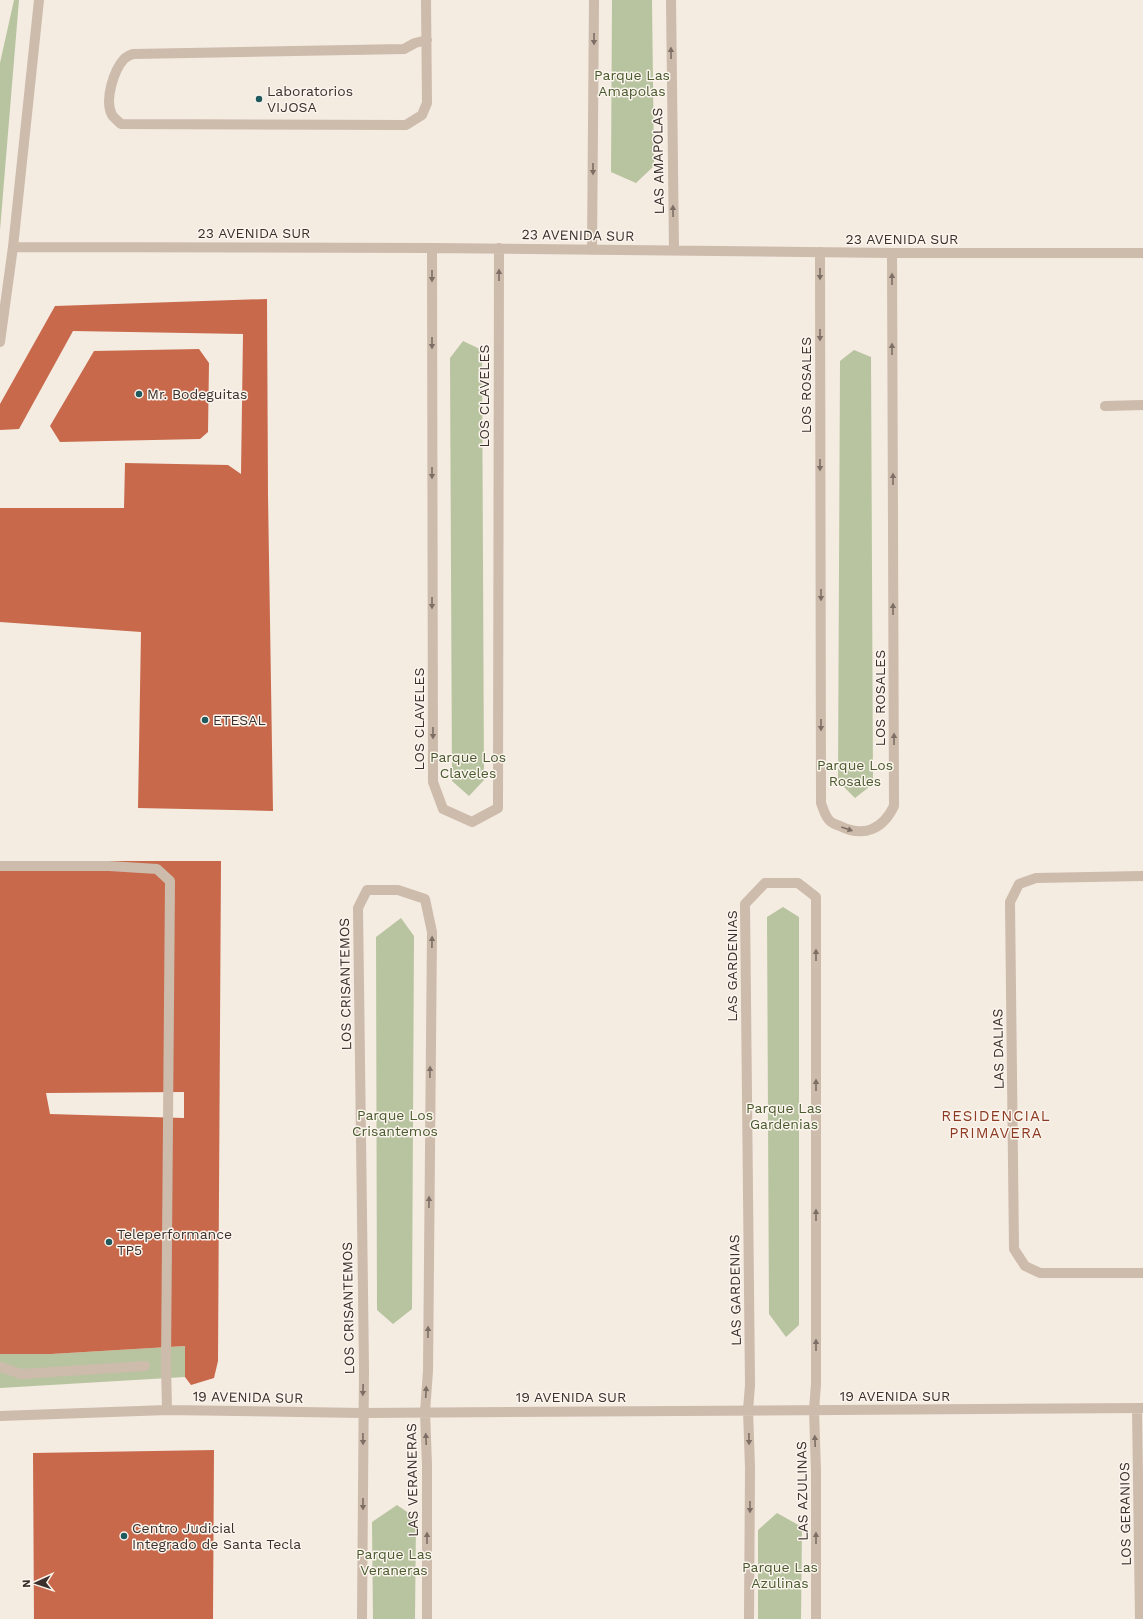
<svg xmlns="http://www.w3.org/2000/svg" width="1143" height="1619" font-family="'Work Sans',sans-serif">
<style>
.green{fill:#b8c4a0}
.building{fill:#c8694b;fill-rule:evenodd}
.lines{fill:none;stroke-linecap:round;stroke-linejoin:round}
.minor{stroke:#cdbbac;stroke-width:10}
.oneway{fill:#7d6f65}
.poi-dot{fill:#1f5a5e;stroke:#fbf5ee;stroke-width:1.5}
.labels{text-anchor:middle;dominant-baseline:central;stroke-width:3;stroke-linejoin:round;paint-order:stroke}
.park-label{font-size:14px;fill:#4a5a2e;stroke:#fbf5ee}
.poi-label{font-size:14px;fill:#3b302b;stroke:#fbf5ee;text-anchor:start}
.street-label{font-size:14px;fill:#3b302b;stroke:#fbf5ee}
.neighbourhood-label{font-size:15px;letter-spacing:1px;fill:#8c3b22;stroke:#fbf5ee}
</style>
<rect width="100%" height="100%" fill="#f4ebe1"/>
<path class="green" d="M14 0H19L0 230V63Z
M612 0H652L654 166 636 183 611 172Z
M463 341 482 350 484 780 469 796 452 781 450 358Z
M854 350 871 357 873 784 855 798 838 781 840 361Z
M783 907 799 917V1325L786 1337 769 1314 767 917Z
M401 918 414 936 412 1309 393 1324 377 1310 376 937Z
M185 1346V1377L0 1388V1354H51Z
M397 1505 416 1518 415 1619H373L372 1522Z
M777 1513 802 1527 801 1619H758V1530Z"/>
<path class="building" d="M267 299 268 495 273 811 138 808 141 632 0 622V508H124L125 463 228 465 241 474 243 334 73 331 19 429 0 430V404L55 306Z
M199 349 209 363 208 432 200 439 60 442 50 426 94 351Z
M0 861H221L218 1361 214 1378 191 1385 185 1377V1346L51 1354H0ZM184 1092V1118L50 1114 46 1093Z
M214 1450 213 1619H34L33 1453Z"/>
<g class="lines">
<path class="minor" d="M426 0 427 103 422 115 406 125 121 124C118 121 114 118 112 115 104 100 114 70 124 59 126 57 130 55 133 54L404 49 415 43 427 40
M671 0 674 250
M13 247 432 248 892 253H1143
M432 248 433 782 443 809 472 822 498 808 499 248
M592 250 594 0
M820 252 821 803C823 808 825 816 829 820 831 823 837 825 840 826 864 838 883 829 894 806L892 253
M0 342 13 247 39 0
M1105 406 1143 405
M0 866H109L157 869 170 881 166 1363 167 1410
M1143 876 1036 878 1019 884 1010 902 1014 1249 1025 1266 1040 1273H1143
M0 1367 21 1374 145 1366
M1137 1408 1140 1619
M0 1416 167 1410 362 1413 1143 1408
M362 1619 364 1368 358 908 367 890H398L425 899 432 932 428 1371 425 1412 427 1465V1619
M749 1619 750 1468 748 1410 750 1385 745 904 765 883H798L816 897V1384L814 1410 816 1472V1619"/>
</g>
<defs><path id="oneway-solid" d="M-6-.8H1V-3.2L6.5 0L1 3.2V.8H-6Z"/></defs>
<g class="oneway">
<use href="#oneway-solid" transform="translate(594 39) rotate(90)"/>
<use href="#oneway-solid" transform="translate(671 53) rotate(-91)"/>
<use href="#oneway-solid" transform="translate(593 169) rotate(90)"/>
<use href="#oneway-solid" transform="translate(673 211) rotate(-91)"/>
<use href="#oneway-solid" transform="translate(820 274) rotate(90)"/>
<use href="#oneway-solid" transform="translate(499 275) rotate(-90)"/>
<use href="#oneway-solid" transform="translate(432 276) rotate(90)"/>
<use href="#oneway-solid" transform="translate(892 279) rotate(-90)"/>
<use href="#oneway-solid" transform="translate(820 335) rotate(90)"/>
<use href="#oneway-solid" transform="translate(432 343) rotate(90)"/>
<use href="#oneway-solid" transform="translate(892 349) rotate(-90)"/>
<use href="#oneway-solid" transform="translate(820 465) rotate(90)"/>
<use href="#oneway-solid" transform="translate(432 473) rotate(90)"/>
<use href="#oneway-solid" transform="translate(893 479) rotate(-90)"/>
<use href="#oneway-solid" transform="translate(821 595) rotate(90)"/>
<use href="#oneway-solid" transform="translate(432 603) rotate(90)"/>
<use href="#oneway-solid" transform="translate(893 609) rotate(-90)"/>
<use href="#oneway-solid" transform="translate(821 725) rotate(90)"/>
<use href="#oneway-solid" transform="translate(433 733) rotate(90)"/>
<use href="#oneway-solid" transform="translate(894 739) rotate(-90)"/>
<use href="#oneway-solid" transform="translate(847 829) rotate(19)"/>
<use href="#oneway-solid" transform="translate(432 942) rotate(-89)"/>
<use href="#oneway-solid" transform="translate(816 955) rotate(-90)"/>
<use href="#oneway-solid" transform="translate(430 1072) rotate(-89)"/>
<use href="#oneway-solid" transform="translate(816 1085) rotate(-90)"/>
<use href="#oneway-solid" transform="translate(429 1202) rotate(-89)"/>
<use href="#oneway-solid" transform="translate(816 1215) rotate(-90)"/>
<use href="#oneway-solid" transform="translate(428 1332) rotate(-89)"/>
<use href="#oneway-solid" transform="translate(816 1345) rotate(-90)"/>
<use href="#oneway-solid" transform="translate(363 1390) rotate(92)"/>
<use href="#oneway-solid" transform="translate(426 1392) rotate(-87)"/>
<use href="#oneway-solid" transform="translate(363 1439) rotate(89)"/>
<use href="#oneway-solid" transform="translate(426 1439) rotate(-92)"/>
<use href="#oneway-solid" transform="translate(749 1439) rotate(89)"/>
<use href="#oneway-solid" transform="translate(815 1441) rotate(-92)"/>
<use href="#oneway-solid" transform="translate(363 1504) rotate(90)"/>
<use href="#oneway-solid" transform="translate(750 1507) rotate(90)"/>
<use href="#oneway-solid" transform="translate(427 1538) rotate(-90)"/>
<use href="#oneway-solid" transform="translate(816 1538) rotate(-90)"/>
</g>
<g class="poi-dot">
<circle cx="259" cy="99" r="4"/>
<circle cx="139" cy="394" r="4"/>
<circle cx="205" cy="720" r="4"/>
<circle cx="109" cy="1242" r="4"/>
<circle cx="124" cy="1536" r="4"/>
</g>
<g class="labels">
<g class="park-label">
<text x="632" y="75">Parque Las<tspan x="632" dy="16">Amapolas</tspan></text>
<text x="468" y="757">Parque Los<tspan x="468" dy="16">Claveles</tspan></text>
<text x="855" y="765">Parque Los<tspan x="855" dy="16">Rosales</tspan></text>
<text x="784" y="1108">Parque Las<tspan x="784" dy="16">Gardenias</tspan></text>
<text x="395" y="1115">Parque Los<tspan x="395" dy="16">Crisantemos</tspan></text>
<text x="394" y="1554">Parque Las<tspan x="394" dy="16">Veraneras</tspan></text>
<text x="780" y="1567">Parque Las<tspan x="780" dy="16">Azulinas</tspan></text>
</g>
<g class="poi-label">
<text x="267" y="91">Laboratorios<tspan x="267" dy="16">VIJOSA</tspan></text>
<text x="147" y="394">Mr. Bodeguitas</text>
<text x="213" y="720">ETESAL</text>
<text x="117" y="1234">Teleperformance<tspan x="117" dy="16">TP5</tspan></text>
<text x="132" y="1528">Centro Judicial<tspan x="132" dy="16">Integrado de Santa Tecla</tspan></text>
</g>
<g class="street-label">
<text transform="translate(658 161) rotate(-91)">LAS AMAPOLAS</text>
<text x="254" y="233">23 AVENIDA SUR</text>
<text transform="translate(578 235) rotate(1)">23 AVENIDA SUR</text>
<text x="902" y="239">23 AVENIDA SUR</text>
<text transform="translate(806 385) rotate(-90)">LOS ROSALES</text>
<text transform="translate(484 396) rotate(-90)">LOS CLAVELES</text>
<text transform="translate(880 698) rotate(-90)">LOS ROSALES</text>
<text transform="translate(419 719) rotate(-90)">LOS CLAVELES</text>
<text transform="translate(732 966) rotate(-90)">LAS GARDENIAS</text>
<text transform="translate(345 984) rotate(-91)">LOS CRISANTEMOS</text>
<text transform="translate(998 1049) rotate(-91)">LAS DALIAS</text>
<text transform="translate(735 1290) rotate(-91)">LAS GARDENIAS</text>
<text transform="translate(348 1308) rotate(-91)">LOS CRISANTEMOS</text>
<text x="895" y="1396">19 AVENIDA SUR</text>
<text transform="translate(248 1397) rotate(1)">19 AVENIDA SUR</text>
<text x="571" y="1397">19 AVENIDA SUR</text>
<text transform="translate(412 1480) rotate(-91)">LAS VERANERAS</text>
<text transform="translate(802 1491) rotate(-91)">LAS AZULINAS</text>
<text transform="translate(1125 1514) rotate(-91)">LOS GERANIOS</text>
</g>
<g class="neighbourhood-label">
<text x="996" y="1116">RESIDENCIAL<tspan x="996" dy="17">PRIMAVERA</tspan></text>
</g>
</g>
<g transform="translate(36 1583) rotate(267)" stroke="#fbf5ee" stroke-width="3" paint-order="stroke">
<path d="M0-3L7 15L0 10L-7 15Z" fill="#3b302b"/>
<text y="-6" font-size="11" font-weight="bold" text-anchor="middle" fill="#3b302b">N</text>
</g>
</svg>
